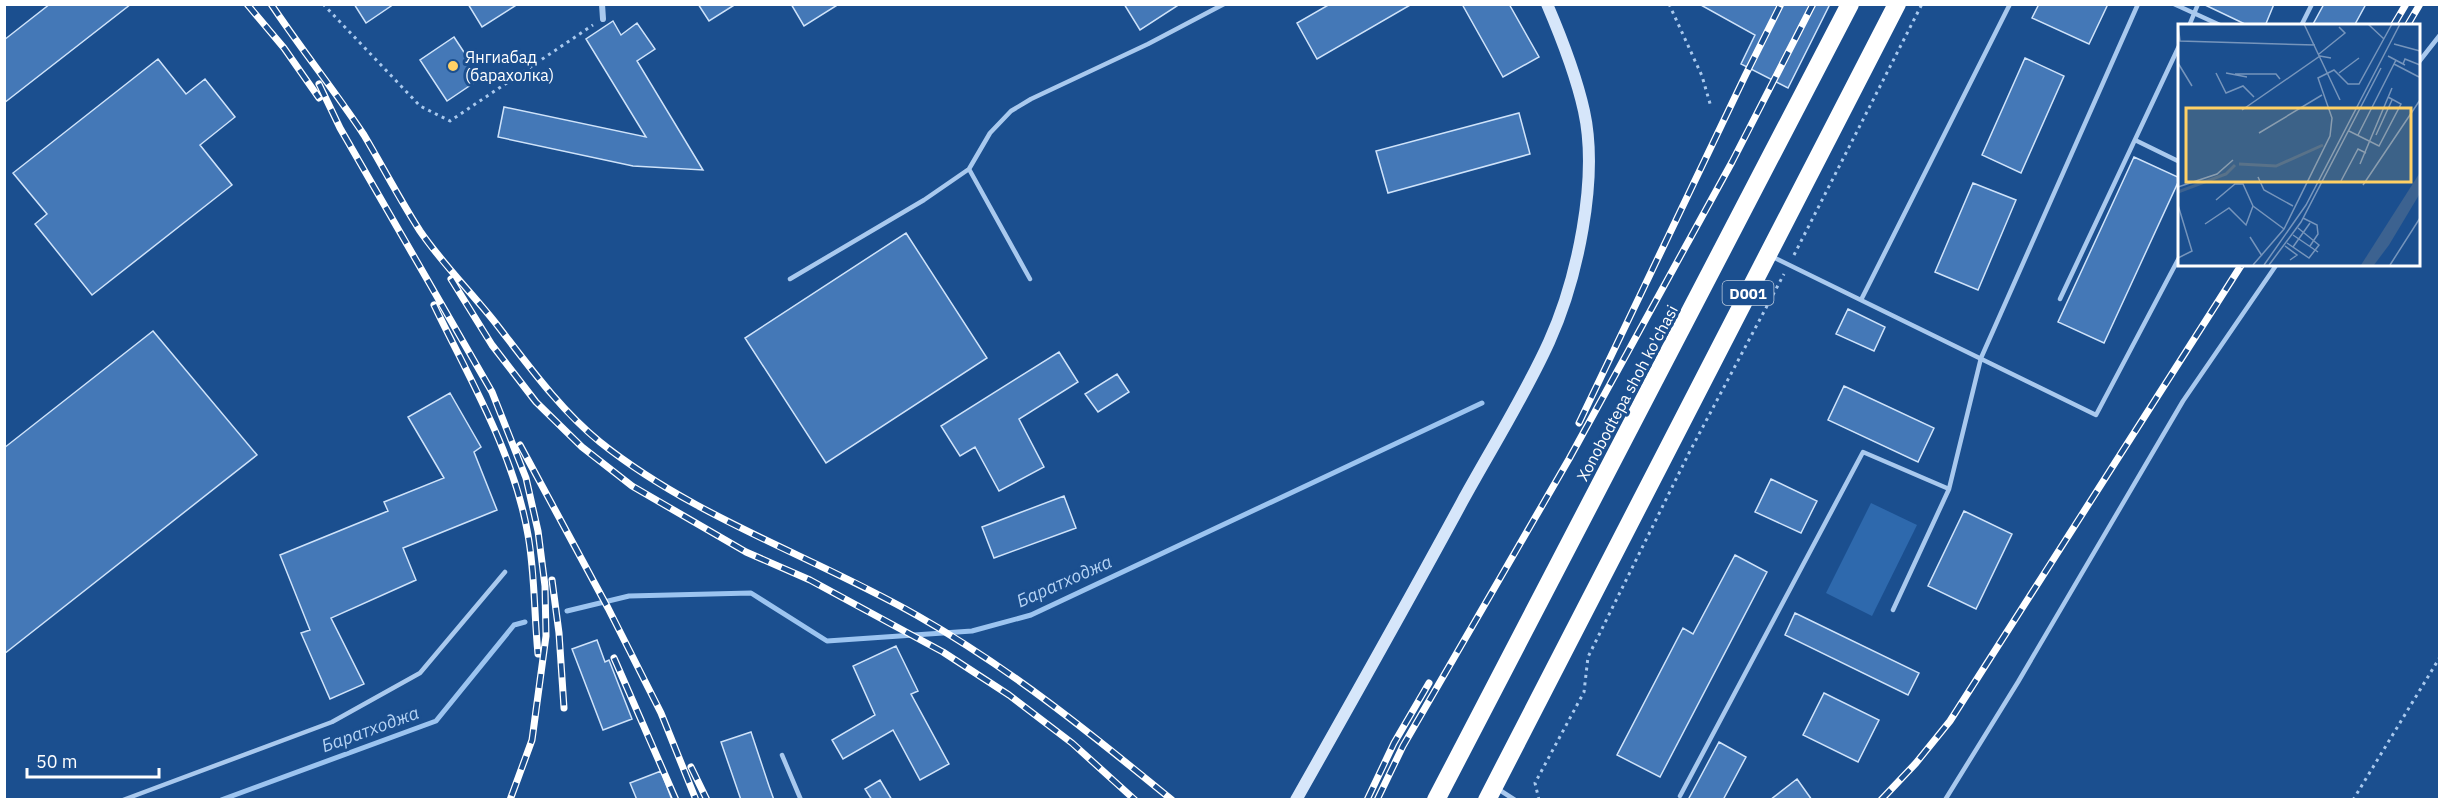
<svg xmlns="http://www.w3.org/2000/svg" width="2444" height="804" font-family="'IBM Plex Sans',sans-serif">
<style>
.green{fill:#2e69ad}
.lines{fill:none;stroke-linecap:round;stroke-linejoin:round}
.stream{stroke:#9cc4f0;stroke-width:5}
.building{fill:#4478b7;stroke:#cfe3fa;stroke-width:1.5}
.path{stroke:#a9c9ee;stroke-width:3;stroke-dasharray:3 4.5;stroke-linecap:butt}
.lane{stroke:#a9c9ee;stroke-width:4.5}
.street{stroke:#a9c9ee;stroke-width:6}
.secondary{stroke:#d6e6fa;stroke-width:12}
.highway{stroke:#fff;stroke-width:18}
.rail-casing{stroke:#fff;stroke-width:7}
.rail{stroke:#1b4f8f;stroke-width:4.5;stroke-dasharray:14;stroke-linecap:butt}
.poi-dot{fill:#ffd166;stroke:#1b4f8f;stroke-width:2}
.labels{text-anchor:middle;dominant-baseline:central;stroke-width:6;stroke-linejoin:round;paint-order:stroke}
.shield{fill:#1b4f8f;stroke:#bbcadd;stroke-width:1.5}
.shield-label{font-size:15px;font-weight:bold;fill:#fff}
.poi-label{font-size:16px;fill:#fff;stroke:#1b4f8f;text-anchor:start}
.street-label{font-size:16px;fill:#fff;stroke:#1b4f8f}
.water-label{font-size:18px;font-style:italic;fill:#b5d3f5;stroke:#1b4f8f}
.inset-river{fill:none;stroke:#3c6290;stroke-width:3}
.inset-road{fill:none;stroke:#7695bc;stroke-width:1.5}
.view{fill:#ffd166;fill-opacity:0.15;stroke:#ffd166;stroke-width:3}
.inset-edge{fill:none;stroke:#fff;stroke-width:3}
</style>
<rect width="100%" height="100%" fill="#1b4f8f"/>
<path class="green" d="M1871 503 1917 525 1872 616 1826 593Z"/>
<g class="lines">
<path class="stream" d="M567 611 629 596 751 593 827 641 972 631 1031 615 1482 403
M221 800 436 721 514 625 525 622"/>
</g>
<path class="building" d="M50 4H131L4 103V40Z
M354 4H394L366 23Z
M468 4H518L482 27Z
M698 4H736L709 21Z
M791 4H839L804 26Z
M1124 4H1180L1140 30Z
M1330 4H1412L1317 59 1297 23Z
M1462 4H1509L1539 57 1503 77Z
M1699 4H1830L1788 88 1741 64 1755 35Z
M2039 4H2108L2089 44 2032 18Z
M2203 4H2274L2265 26H2249Z
M2324 4H2366L2354 26H2312Z
M613 21 621 35 637 23 655 49 637 61 703 170 633 166 498 137 504 107 646 137 586 39Z
M454 37 481 78 447 101 420 60Z
M2025 58 2064 76 2021 173 1982 155Z
M158 59 186 94 205 79 235 117 200 145 232 185 92 295 35 224 47 214 13 173Z
M1519 113 1530 154 1388 193 1376 151Z
M2134 157 2180 178 2104 343 2058 322Z
M1973 183 2016 200 1978 290 1935 272Z
M906 233 987 358 826 463 745 338Z
M1848 309 1885 327 1874 351 1836 334Z
M153 331 257 455 4 654V448Z
M1059 352 1078 382 1019 419 1044 467 999 491 975 447 960 456 941 426Z
M1117 374 1129 392 1098 412 1085 394Z
M1844 386 1934 428 1918 462 1828 420Z
M450 393 481 447 474 452 497 510 403 548 416 580 331 618 364 684 330 699 301 633 310 630 280 555 388 511 384 502 444 478 408 417Z
M1771 479 1817 501 1801 533 1755 512Z
M1064 496 1076 528 994 558 982 527Z
M1964 511 2012 534 1976 609 1928 586Z
M1735 555 1767 572 1660 777 1617 755 1683 628 1693 634Z
M1795 613 1919 673 1908 695 1785 635Z
M597 640 605 662 609 660 632 719 603 730 572 649Z
M896 646 918 691 911 694 949 764 920 780 893 730 843 759 832 740 875 715 853 666Z
M1824 693 1879 720 1858 762 1803 735Z
M751 732 769 786 774 800H741L721 742Z
M1719 742 1746 757 1723 800H1688Z
M661 771 672 800H637L630 783Z
M1797 779 1812 800H1770Z
M880 780 892 800H872L865 789Z"/>
<g class="lines">
<path class="path" d="M323 4 420 106 450 121 593 25
M1669 4 1702 76 1711 107
M1794 255 1922 4
M1539 800 1535 783 1584 692 1588 657 1689 453 1784 274
M2353 800 2440 657"/>
<path class="lane" d="M2174 4 2222 26
M2189 26 2198 4
M2301 26 2312 4
M2418 63 2440 35
M2135 140 2180 162
M969 169 1030 279
M1773 257 2096 415 2180 256
M790 279 924 200 969 169 990 133 1011 111 1031 99 1148 44 1224 4
M2060 299 2180 44
M1861 300 2010 4
M1893 610 1949 489 1981 358 2138 4
M782 755 801 800
M1498 789 1515 800
M1680 796 1863 452 1949 489
M123 800 332 722 420 673 505 572
M1945 800 2018 682 2183 401 2277 264"/>
<path class="street" d="M602 4 603 19"/>
<path class="secondary" d="M1296 800C1352 701 1408 602 1462 502 1491 449 1524 397 1549 342 1577 280 1599 179 1584 111 1576 75 1562 39 1547 4"/>
<path class="highway" d="M1436 800 1850 4
M1487 800 1897 4"/>
<defs>
<path id="rail" d="M247 4 284 48 319 98
M271 4C301 49 335 91 364 135 383 167 400 200 420 231 442 263 470 291 494 321 526 362 559 409 600 442 695 518 813 556 918 616 1011 669 1089 732 1172 800
M2393 26 2406 4
M2407 26 2420 4
M319 84 340 128 492 392 526 478 538 531 545 586 546 636 532 740 510 800
M451 279 492 345 536 402 582 447 632 486 746 552 810 580 943 652 1009 695 1072 743 1135 800
M434 305C469 378 514 453 528 535 535 574 534 614 538 654
M1579 423 1745 76 1781 4
M520 445 608 608 661 713 696 800
M552 580 559 633 564 708
M614 658 676 800
M691 767 707 800
M1367 800 1394 743 1429 683
M1377 800 1403 746 1569 459 1732 162 1813 4
M1881 800 1916 763 1950 721 2242 264"/>
</defs>
<use href="#rail" class="rail-casing"/>
<use href="#rail" class="rail"/>
</g>
<circle class="poi-dot" cx="453" cy="66" r="6"/>
<g class="labels">
<rect class="shield" x="1722.5" y="281" width="51" height="24" rx="4.5"/>
<g class="shield-label">
<text x="1748" y="293">D001</text>
</g>
<g class="poi-label">
<text x="465" y="57">Янгиабад<tspan x="465" dy="18">(барахолка)</tspan></text>
</g>
<g class="street-label">
<text transform="translate(1627 393) rotate(-62)">Xonobodtepa shoh ko'chasi</text>
</g>
<g class="water-label">
<text transform="translate(1064 581) rotate(-24)">Баратходжа</text>
<text transform="translate(370 729) rotate(-20)">Баратходжа</text>
</g>
</g>
<g transform="translate(2178 24)">
<rect width="242" height="242" fill="#1b4f8f"/>
<path d="M241 150V171L211 221 196 241H183Z" fill="#3c6290"/>
<path class="inset-river" d="M61 140 98 142 145 121M0 168 48 150 57 141"/>
<path class="inset-road" d="M0 0 2 17 137 21M126 0 162 76M190 0 206 15M216 20 242 27M141 30 167 9 161 3M210 32 227 41M0 39 14 62M216 40 241 53M225 40 227 35 242 41M38 49 48 69 65 62 76 73M48 49 69 53M161 49 181 34M57 50H98L102 55M64 86 142 32 153 34M171 107 201 122 223 80 210 73M81 109 144 71M180 111 218 36M198 111 214 76M182 140 214 64M80 153 86 166 115 182M163 157 180 125 188 129M185 161 242 76M0 163 39 150 55 136M38 176 57 160H65L75 182 106 205M0 181 14 227 0 234M125 194 139 201 140 210 132 222M27 200 51 184 68 201 75 182M115 211 140 228M72 213 84 232M109 219 131 234 141 221 120 204M107 222 119 231 112 236M115 223 132 199M75 241 106 205 152 112 154 94 140 54 156 46 170 60H181L214 0M86 241 128 181 222 0M91 241 123 198 203 44M212 241 242 194"/>
<path class="view" d="M8 84H233V158H8Z"/>
<rect width="242" height="242" class="inset-edge"/>
</g>
<rect width="2444" height="804" fill="none" stroke="#ffffff" stroke-width="12"/>
<path d="M27 768v9h132v-9" fill="none" stroke="#ffffff" stroke-width="3"/>
<text x="36" y="768" font-size="18" fill="#ffffff" stroke="#1b4f8f" stroke-width="4.5" paint-order="stroke">50 m</text>
</svg>
